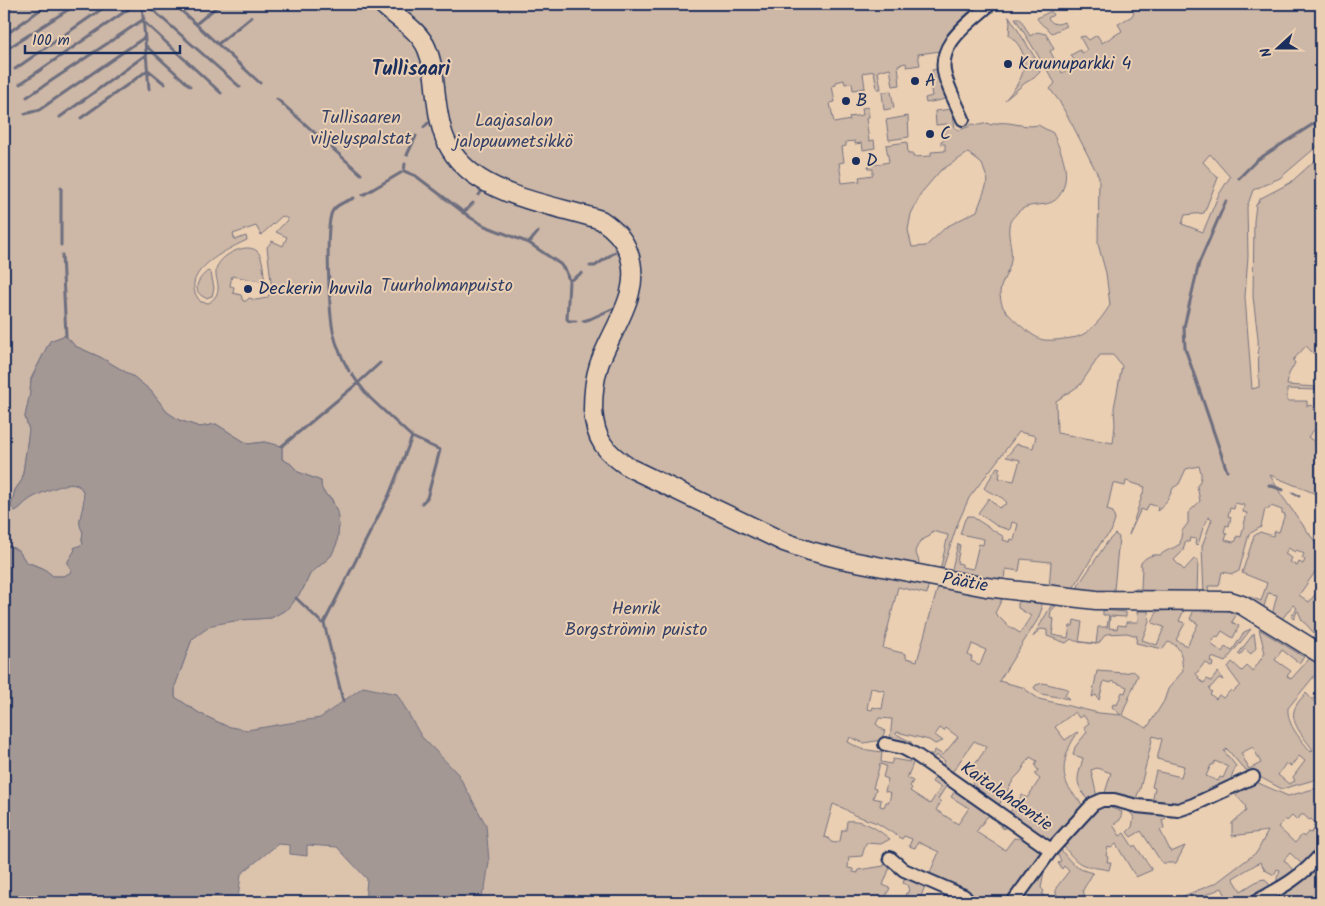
<svg xmlns="http://www.w3.org/2000/svg" width="1325" height="906" font-family="Kalam,sans-serif">
<style>
.built{fill:#dbc3ac}
.green{fill:#cdb7a6;stroke:#747382;fill-rule:evenodd}
.water{fill:#a49895;stroke:#6d6e7f}
.lines{fill:none;stroke-linecap:round;stroke-linejoin:round}
.stream{stroke:#6d6e7f;stroke-width:3}
.street-casing{stroke:#1b2f5e;stroke-width:16}
.secondary-casing{stroke:#1b2f5e;stroke-width:21}
.street{stroke:#ebcfb2;stroke-width:12}
.secondary{stroke:#ebcfb2;stroke-width:18}
.poi-dot{fill:#1b2f5e;stroke:#ebcfb2;stroke-width:2}
.labels{text-anchor:middle;dominant-baseline:central;stroke-width:4;stroke-linejoin:round;paint-order:stroke}
.poi-label{font-size:18px;fill:#1b2f5e;stroke:#ebcfb2;text-anchor:start}
.park-label{font-size:18px;fill:#364369;stroke:#ebcfb2}
.street-label{font-size:18px;fill:#1b2f5e;stroke:#ebcfb2}
.quarter-label{font-size:20px;font-weight:bold;fill:#1b2f5e;stroke:#ebcfb2}
</style>
<rect width="100%" height="100%" fill="#ebcfb2"/>
<filter id="ink" filterUnits="userSpaceOnUse"><feTurbulence type="fractalNoise" baseFrequency=".02" numOctaves="2"/><feDisplacementMap in="SourceGraphic" scale="10" xChannelSelector="R" yChannelSelector="G"/><feConvolveMatrix kernelMatrix="1 2 1 2 8 2 1 2 1" color-interpolation-filters="sRGB"/></filter>
<g filter="url(#ink)">
<path class="built" d="M278 844 290 845V854L306 856 307 845 337 847 367 879 365 902H258V901L238 899 241 874Z"/>
<path class="green" d="M4 4H375L413 39 423 60 427 77 429 106 434 131 444 153 465 176 501 196 597 225 619 248 624 259 625 276 620 300 597 349 591 365 588 384 597 385 603 366 638 290 640 274 638 255 626 229 609 215 498 182 471 161 451 135 443 107 439 68 433 46 424 30 393 4H934L938 7 941 4H983L950 33 941 51 918 54 920 65 907 67 906 63 898 65 900 85 893 86 890 68 878 71 881 89H877L874 71 863 73 865 88 853 90 852 83 845 84 844 80 836 82V85L832 86 835 102 830 103 834 123 850 120 849 117 863 115 862 108 868 107 869 117 866 118 869 141 874 140 875 148 863 150 862 143 855 144V141L846 142V146L842 147 844 162 839 163 842 183 860 181 859 177 873 175V169H869L868 166 889 162 886 145 907 142 908 154H913V157L931 156V152L945 151V144H941V141L944 140V131L947 130V124L936 125 935 111 952 109 955 128 959 130 968 127 972 124 979 125 988 123 990 125C1006 118 1022 129 1038 125L1053 133C1061 152 1071 171 1062 191 1052 213 1031 198 1017 213 1015 216 1011 219 1010 222 1006 233 1013 248 1011 260 1010 271 1001 281 1000 292 1000 297 1001 303 1003 307 1008 316 1034 339 1044 340 1053 341 1063 339 1071 338 1088 337 1102 318 1110 305L1106 273 1098 244 1099 177 1073 126 1059 101 1050 89 1055 83 1015 18H1020L1030 36 1037 32 1046 34 1054 49 1050 51 1062 73 1077 65 1071 55 1080 50 1082 53 1087 50 1080 37 1085 36 1089 40 1097 35 1102 43 1122 31 1118 24 1132 16 1134 12 1129 4H1321V143L1280 178 1253 190 1247 207 1248 256 1245 297 1252 389 1259 387 1258 338 1253 297 1254 221 1256 205 1261 198 1290 183 1321 155V356L1319 359 1306 346 1293 360 1295 363 1289 374 1287 385 1316 387V390L1287 389V401H1307V406L1312 405 1319 419 1321 417V422L1308 437 1319 445 1321 443V496L1270 475 1282 496 1321 550V570L1318 568 1299 595 1309 602 1321 587V634L1318 643 1314 642 1315 634 1302 620 1298 611H1297L1294 619 1291 617 1297 608 1293 605 1282 619 1295 627 1293 629 1272 615 1277 595 1268 593 1263 610 1241 598 1250 597 1261 601 1267 583 1242 573 1254 536 1260 532 1273 536 1275 531 1279 532 1285 514 1282 513V510L1271 506 1269 509H1265L1261 527 1249 534 1239 571 1233 574 1222 572 1219 586H1208L1209 595H1204L1202 546 1212 519 1209 517 1203 528 1198 545 1195 544 1196 539 1190 538 1189 542H1185L1183 551 1174 560 1184 570 1194 559 1198 560 1197 595 1131 596 1132 589H1141L1142 566 1140 565C1144 557 1152 554 1160 555 1166 550 1173 549 1180 544L1182 531 1188 523V513L1200 501 1197 486C1202 479 1202 474 1199 466L1186 469 1179 484 1173 488C1170 496 1165 506 1157 511L1158 507 1149 504 1146 511 1141 509 1129 535 1145 487 1126 481 1125 486 1113 483 1107 510 1113 512 1115 520 1111 532 1102 541 1071 592 1049 589 1051 562 1021 559 1019 571 1006 569 1005 583 951 573 958 544 960 545 957 563 962 564V567L973 569 979 544 983 545 984 539 960 534 965 519 968 516H971L1004 537 1003 540 1010 542 1011 539 1014 540 1018 524 1012 522 1010 530 997 526 978 513 989 498 999 508 1007 503C1001 494 991 495 984 488L997 467 1000 468 998 471 1000 473 999 478 1014 481 1020 460 1006 457 1017 444 1033 448 1036 436 1019 432 969 498 957 525 942 571H940L948 535 932 531 930 536 920 541 915 551 919 561 918 567 893 563 890 577 928 585 927 594 898 587 883 648 906 654V658L917 661 938 587 1002 599 995 613 1007 625 1020 633 1031 616 1018 608V601L1040 603 1042 608 1038 619 999 681 1022 687 1039 699 1099 713 1121 715 1112 707 1113 704 1117 705 1122 692 1125 693 1127 687 1112 681 1111 683 1104 681 1099 700 1096 695 1092 697 1097 671 1125 673 1133 671 1138 675 1122 715 1147 728 1164 701 1168 689 1183 671C1181 658 1183 646 1168 642L1163 649 1136 643 1137 636 1127 633 1106 634 1098 644 1075 641 1071 639 1066 643 1047 636V630L1041 629 1033 637 1051 606 1057 605 1051 611 1050 618 1054 619 1052 635 1068 638 1070 626H1073L1074 620 1082 622 1079 642 1096 644 1098 627H1107L1109 615H1103V610L1126 612V617L1110 616 1109 628 1117 629 1118 625 1126 626V622H1138L1137 611H1148L1149 622 1142 640 1157 645 1164 627 1152 623 1157 611 1184 610 1179 621 1185 623 1176 640 1187 646 1198 624 1190 619 1194 610H1222L1229 611 1236 615 1232 622 1239 626 1233 638 1222 631 1218 637 1216 636 1211 644 1222 652 1225 647 1232 651 1244 632 1251 629 1225 662 1212 657 1210 661 1213 663 1212 667 1205 662 1196 674 1199 677 1198 679 1204 683 1207 679 1211 681 1218 672 1223 680 1219 678 1209 689 1212 692 1210 694 1216 699 1219 695 1223 698 1231 690 1233 692 1240 685 1229 670 1228 667 1232 662 1242 671 1247 666 1253 671 1265 653 1259 629 1304 657 1299 663 1282 650 1275 660 1291 671 1287 676 1291 679 1310 658 1321 666 1320 669 1288 708C1287 726 1301 739 1311 752L1313 750C1305 738 1287 721 1296 706 1298 701 1303 697 1306 693L1321 709V778L1282 789 1243 768 1227 749 1224 751 1236 766 1228 786 1181 806 1152 803 1155 788 1152 787 1156 771 1181 777 1184 766 1157 759 1162 739 1153 736 1140 789 1135 800 1104 796 1111 773 1097 768 1091 770 1097 797 1088 801C1074 780 1077 781 1083 758L1073 755 1075 747 1087 732 1084 727 1089 723 1083 715 1079 718 1075 712 1055 727 1065 740 1077 732 1078 733C1067 746 1059 770 1068 786 1072 794 1079 799 1083 806L1052 842H1047L1008 815 1022 795 1027 798 1040 779 1035 775 1038 770 1035 766 1037 761 1030 757 1020 773 1014 779 998 807 970 787 974 780 969 773 987 747 974 741 951 774 941 767 945 761 936 755 931 761 924 756 926 753 932 755 935 750 943 755 958 737 946 728 944 731 940 728 935 735 943 741 935 744 929 740 897 732 896 734 911 742 915 750 890 740 892 719 879 718 876 724 885 731 881 740 864 743 850 737 848 742 861 749 882 752 881 762 891 764 893 759 910 762 911 759 914 761 907 778 913 781 910 786 912 788 910 791 930 804 941 787 932 782 936 776 948 783 938 799 941 802 936 810 958 824 969 808 951 797 956 789 1008 824 1004 829 989 816 987 817 976 832 1005 850 1014 838C1026 840 1042 840 1042 855L1007 902H974C962 888 946 883 930 876L931 870 939 852 918 842 915 848 909 846 912 839 904 836 902 839 877 823 854 815 845 809 833 804 824 837 828 838 831 842 836 843 840 841 842 830H846L847 821C864 819 877 829 890 839L881 844 866 843 862 856 849 857 848 868 853 869V872L858 873V870L884 866V864L890 867 883 885 890 888 885 898 894 902H463C466 888 471 872 467 857 459 824 383 714 347 716 338 716 327 723 318 726 294 733 268 741 244 744L226 726 199 713 175 697V686L192 639 212 624 240 620 271 618 289 608 303 589 310 574 331 556 337 543 339 525 333 502 331 498 327 496 321 488V481L298 472 291 464 282 459V446L264 442 248 444 216 424 200 427 179 420 167 412 151 391 134 377 100 357 75 346 66 336H63L50 341 31 379 30 393 25 417 29 430 22 480 15 490 11 506 15 511C21 508 25 502 30 499 47 489 91 469 83 506 81 517 77 522 83 532L82 539 83 544 74 548 75 550 67 563 71 569V573L63 576H53L43 568 26 562 19 551 10 546 4 547ZM968 153 982 164 988 181 977 211 946 227 926 246 912 247 908 230 911 214 922 192 940 171ZM1210 154 1230 177 1218 196 1203 232 1182 224 1185 215 1204 213 1218 178 1203 162ZM282 216 288 219 276 232 287 237 283 246 272 241 267 247 272 290 267 298 256 300 249 298 246 301H243L241 295 233 293 234 287 230 286 232 276 265 282C263 273 264 257 257 251 246 242 221 255 217 267 212 280 227 289 209 303L201 302C175 274 226 250 247 240L246 236 235 240 233 234 256 226 261 235ZM1100 355H1113L1122 366 1114 408 1115 425 1113 443 1057 433 1056 401 1080 385ZM1235 503 1244 505 1243 512 1247 513 1241 537 1237 536 1236 541 1233 542 1225 540 1227 534 1224 532 1226 525 1229 526 1231 517 1228 516 1230 508 1234 509ZM1288 548 1295 552 1297 550 1304 554 1302 558 1305 560 1303 564 1299 562 1297 566 1290 562 1292 558 1285 554ZM972 644 986 650 980 665 971 661 972 657 968 655ZM871 688 885 691 882 709 873 707 872 710 867 709ZM1253 747 1261 763 1249 769 1241 753ZM1299 756 1305 761 1293 777 1295 781 1289 784 1278 775 1286 763 1291 766ZM1215 761 1228 767 1223 778 1220 777 1218 781 1206 776 1211 765H1213ZM880 764 886 766 883 777 888 779 885 791 891 793 889 802H886L884 807 880 806 881 800 873 798 876 789 873 788Z
M1051 11 1053 15 1048 18C1053 25 1057 25 1064 22L1067 26 1052 33C1047 27 1041 26 1037 18Z
M1009 16 1039 64 1040 72 1034 78 1025 83 1005 100C1024 79 1035 57 1009 35L1010 22Z
M937 69 940 70 951 98 926 103 925 98 932 96 929 77 933 76 932 70Z
M891 91 894 108 884 110 882 92Z
M908 116 909 137 889 140 886 120Z
M208 271 211 273 214 288 212 296 206 298C190 292 198 278 208 271Z
M1115 534 1119 537 1114 590 1111 595 1076 592 1079 584 1108 541Z
M1254 633 1256 648 1251 654 1245 649 1240 655 1238 654Z
M1043 683 1068 689 1065 695 1069 699 1041 694 1034 688 1036 685Z
M1256 782 1288 796 1321 787V844L1304 866 1290 853 1284 860 1295 872 1277 883V878L1280 870 1277 869 1274 875 1265 870 1260 862 1233 878 1241 891 1259 880 1265 879 1271 887C1265 890 1248 903 1242 902 1236 901 1235 897 1227 898L1222 888 1188 902H1168L1216 883 1257 852 1268 831 1232 836V823L1246 811 1245 805 1233 792ZM1301 815H1304L1309 820 1311 819 1315 823 1313 826 1315 828 1311 833 1308 832 1304 837 1302 835 1295 843 1278 827 1285 819 1287 821 1292 816 1296 820Z
M1101 804 1122 812 1120 820 1113 825 1120 836 1124 833 1133 847 1135 845 1152 870 1136 877 1116 844 1111 848 1108 847 1106 856 1108 857 1107 862H1111L1109 870C1081 865 1080 868 1062 844Z
M1118 805 1166 813V818L1162 820 1164 828 1160 830 1171 852 1185 846 1176 863H1162L1141 831 1131 837 1127 832 1132 827 1134 817 1129 811Z
M1061 850C1072 864 1076 869 1093 873L1083 890 1086 902H1066L1056 894V888L1069 871 1064 866 1062 869 1058 863 1061 861 1057 853Z
M1321 862V902H1265L1311 875Z
M1041 868 1044 871 1041 888 1044 891 1042 895 1051 902H1019Z
M906 874 925 886 920 899 926 902H900L902 899 904 900 906 893H908L909 886 903 883Z"/>
<path class="water" d="M63 336H66L75 346 100 357 134 377 151 391 167 412 179 420 200 427 216 424 248 444 264 442 282 446V459L291 464 298 472 321 481C321 489 323 495 331 498L337 512 339 525 337 543 331 556 310 574 303 589 289 608 271 618 240 620 212 625 192 639 175 686V697L199 713 226 726 247 730 320 718 363 687 397 694 421 736 458 774 486 825 489 862 485 888 478 902H365L367 879 337 847 307 845V856L290 854V845L278 844 241 874 238 899 258 900V902H4V547L9 546 19 551 26 562 43 568 53 576H63L70 573 71 569 67 563 75 550 74 548 83 544 82 539 83 532C77 522 81 517 83 506 84 500 85 488 78 485 68 481 40 493 30 499 25 502 21 508 15 511L11 506 15 490 22 480 29 430 25 417 30 393 31 379 50 341Z"/>
<g class="lines">
<path class="stream" d="M142 4 149 89
M146 4 240 87
M174 4 260 83
M4 12 15 4
M144 22 221 93
M196 24 220 4
M4 36 48 4
M218 44 251 17
M146 46 190 86
M10 47 77 4
M15 69 109 4
M20 84 136 4
M27 97 144 19
M277 99 361 174
M25 114 39 110 145 37
M60 117 147 54
M81 118 148 70 165 84
M424 127 428 123
M407 155 416 136
M404 171 405 164
M1239 178 1257 160 1321 119
M363 195 404 171 416 176 471 218 485 226 529 243 560 264 566 271 569 281 567 319 569 321H576
M479 195 481 192
M1226 201 1199 263 1184 327 1185 348 1227 471
M463 213 473 203
M529 243 538 232
M61 245V188
M62 255 66 336
M590 266H595L615 252
M569 281 582 273
M583 321 590 319 614 308
M380 363 358 383 369 397 412 437 440 450 427 498 422 503
M349 371C343 360 337 348 334 335 329 317 325 227 332 212 336 204 347 201 354 198
M282 446 358 383 352 374
M1269 485 1283 490
M1293 493 1299 496
M296 598 322 623H324
M343 701 324 623 389 495 412 437"/>
<defs>
<path id="street" d="M963 119C957 105 949 90 945 76 936 43 970 23 990 4
M885 744 903 748 916 755 1051 850
M890 858 904 870 964 896 969 902
M1013 902 1051 850 1093 804 1102 800H1114L1137 806 1178 810 1193 805 1253 777
M1255 902C1281 888 1302 877 1321 854"/>
<path id="secondary" d="M382 4C397 19 419 29 427 49 432 61 434 74 435 87 439 127 443 154 479 178 515 201 561 207 601 220 613 228 623 237 628 251 644 292 612 327 599 365 594 380 593 395 593 410 595 440 605 452 630 468L784 542 810 551 841 559 986 587 1096 600 1230 601 1242 605 1321 654"/>
</defs>
<use href="#street" class="street-casing"/>
<use href="#secondary" class="secondary-casing"/>
<use href="#street" class="street"/>
<use href="#secondary" class="secondary"/>
</g>
</g>
<g class="poi-dot">
<circle cx="1008" cy="64" r="5"/>
<circle cx="915" cy="81" r="5"/>
<circle cx="846" cy="101" r="5"/>
<circle cx="930" cy="134" r="5"/>
<circle cx="856" cy="161" r="5"/>
<circle cx="248" cy="289" r="5"/>
</g>
<g class="labels">
<g class="poi-label">
<text x="1018" y="64">Kruunuparkki 4</text>
<text x="925" y="81">A</text>
<text x="856" y="101">B</text>
<text x="940" y="134">C</text>
<text x="866" y="161">D</text>
<text x="258" y="289">Deckerin huvila</text>
</g>
<g class="park-label">
<text x="361" y="118">Tullisaaren<tspan x="361" dy="21">viljelyspalstat</tspan></text>
<text x="514" y="121">Laajasalon<tspan x="514" dy="21">jalopuumetsikkö</tspan></text>
<text x="447" y="286">Tuurholmanpuisto</text>
<text x="636" y="609">Henrik<tspan x="636" dy="21">Borgströmin puisto</tspan></text>
</g>
<g class="street-label">
<text transform="translate(965 583) rotate(10)">Päätie</text>
<text transform="translate(1006 797) rotate(35)">Kaitalahdentie</text>
</g>
<g class="quarter-label">
<text x="411" y="70">Tullisaari</text>
</g>
</g>
<rect width="1325" height="906" fill="none" stroke="#ebcfb2" stroke-width="20"/>
<rect x="10" y="10" width="1305" height="886" fill="none" stroke="#1b2f5e" stroke-width="2" filter="url(#ink)"/>
<g transform="translate(1278 48) rotate(249)" stroke="#ebcfb2" stroke-width="4" paint-order="stroke">
<path d="M0-4L9 19L0 12L-9 19Z" fill="#1b2f5e"/>
<text y="-8" font-size="14" font-weight="bold" text-anchor="middle" fill="#1b2f5e">N</text>
</g>
<path d="M25 45v8h155v-8" fill="none" stroke="#1b2f5e" stroke-width="2.5"/>
<text x="32" y="45" font-size="15" fill="#1b2f5e" stroke="#ebcfb2" stroke-width="4" paint-order="stroke">100 m</text>
</svg>
